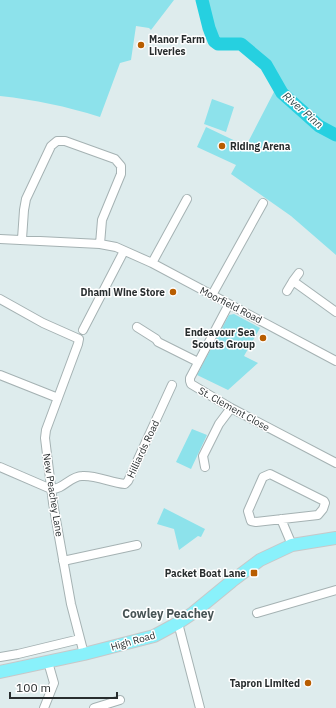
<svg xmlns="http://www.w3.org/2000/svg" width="336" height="708" font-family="'IBM Plex Sans',sans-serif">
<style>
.green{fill:#8de2eb}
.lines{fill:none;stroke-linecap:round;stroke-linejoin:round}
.river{stroke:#26d0e0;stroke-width:13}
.street-casing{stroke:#a5b2b3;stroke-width:10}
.primary-casing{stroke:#c7c8c9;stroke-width:14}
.street{stroke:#fff;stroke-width:8}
.primary{stroke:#89f1fb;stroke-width:12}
.poi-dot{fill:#b85d00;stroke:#fff;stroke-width:1.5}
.labels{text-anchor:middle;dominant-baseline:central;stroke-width:3;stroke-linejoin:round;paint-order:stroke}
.poi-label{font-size:10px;font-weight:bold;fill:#282d2e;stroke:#fff;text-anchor:end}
.street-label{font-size:10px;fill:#282d2e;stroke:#fff}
.water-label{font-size:11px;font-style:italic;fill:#1e383a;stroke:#fff}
.quarter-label{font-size:12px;font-weight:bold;fill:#475354;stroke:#fff}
</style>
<rect width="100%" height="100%" fill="#deeced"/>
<path class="green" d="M0 0H174L151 30 149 28 136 26 131 60 120 63 100 117C65 106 36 100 0 96Z
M199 0H336V255L291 216 231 174 236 165 197 147 206 127 246 146 277 86 263 66 240 46 219 47 212 43Z
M212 99 234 107 226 132 204 124Z
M234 314 260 328 244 356 258 363 228 390 197 375 229 315Z
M192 429 207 435 191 469 176 462Z
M164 508 205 529 201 537 198 536 179 550 174 529 157 524Z"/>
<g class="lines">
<path class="river" d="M202 0 209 28 214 41 218 44H241L266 65 282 93 319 126 336 135"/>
<defs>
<path id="street" d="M0 239 100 244 116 247 152 263 336 361
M22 239 24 210 26 199 51 146 57 141H65L115 159 121 166V174L102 220 100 244
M152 263 187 199
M293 281 299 273
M287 291 293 281 336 312
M212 295 263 203
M0 299 43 323 79 339 78 344 46 430 45 438 53 503 71 604 84 654
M229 304 190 378V381L191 384 231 408 336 463
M137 327 156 339 158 342 198 362
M83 330 124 251
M0 375 58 398
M0 467 51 489C63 490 70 476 82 476 97 475 111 483 125 484L128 481 172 385
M205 467 203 456 219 424 231 408
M270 474 324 501 325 503 323 509 318 515 256 522 251 521 248 511 263 477Z
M281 519 292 545
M63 561 137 545
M257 613 336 590
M178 623 200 708
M0 657 18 654 80 639
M44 708 54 683 48 662
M94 708 120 700"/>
<path id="primary" d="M0 672 84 654 154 636 178 623 193 613 232 581 260 560 292 545 336 538"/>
</defs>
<use href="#street" class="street-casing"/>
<use href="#primary" class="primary-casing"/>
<use href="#street" class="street"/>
<use href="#primary" class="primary"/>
</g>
<g class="poi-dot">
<circle cx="141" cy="45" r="4"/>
<circle cx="222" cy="146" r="4"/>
<circle cx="173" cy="292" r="4"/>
<circle cx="263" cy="338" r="4"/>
<rect x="250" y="569" width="8" height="8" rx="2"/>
<circle cx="308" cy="683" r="4"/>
</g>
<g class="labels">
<g class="poi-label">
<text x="149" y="39" text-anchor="start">Manor Farm<tspan x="149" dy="12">Liveries</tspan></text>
<text x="230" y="146" text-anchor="start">Riding Arena</text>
<text x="165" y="292">Dhami Wine Store</text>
<text x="255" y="332">Endeavour Sea<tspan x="255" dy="12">Scouts Group</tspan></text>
<text x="246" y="573">Packet Boat Lane</text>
<text x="300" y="683">Tapron Limited</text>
</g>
<g class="street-label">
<text transform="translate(231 305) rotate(27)">Moorfield Road</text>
<text transform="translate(234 409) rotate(29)">St. Clement Close</text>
<text transform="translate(143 449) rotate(-65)">Hilliards Road</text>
<text transform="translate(53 495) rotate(81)">New Peachey Lane</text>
<text transform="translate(133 641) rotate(-16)">High Road</text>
</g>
<g class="water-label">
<text transform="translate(303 110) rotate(41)">River Pinn</text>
</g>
<g class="quarter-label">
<text x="168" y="613">Cowley Peachey</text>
</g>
</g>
<path d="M10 692v6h107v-6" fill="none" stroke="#282d2e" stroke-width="2"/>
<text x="16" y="692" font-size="12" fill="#282d2e" stroke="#ffffff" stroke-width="3" paint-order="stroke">100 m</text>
</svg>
